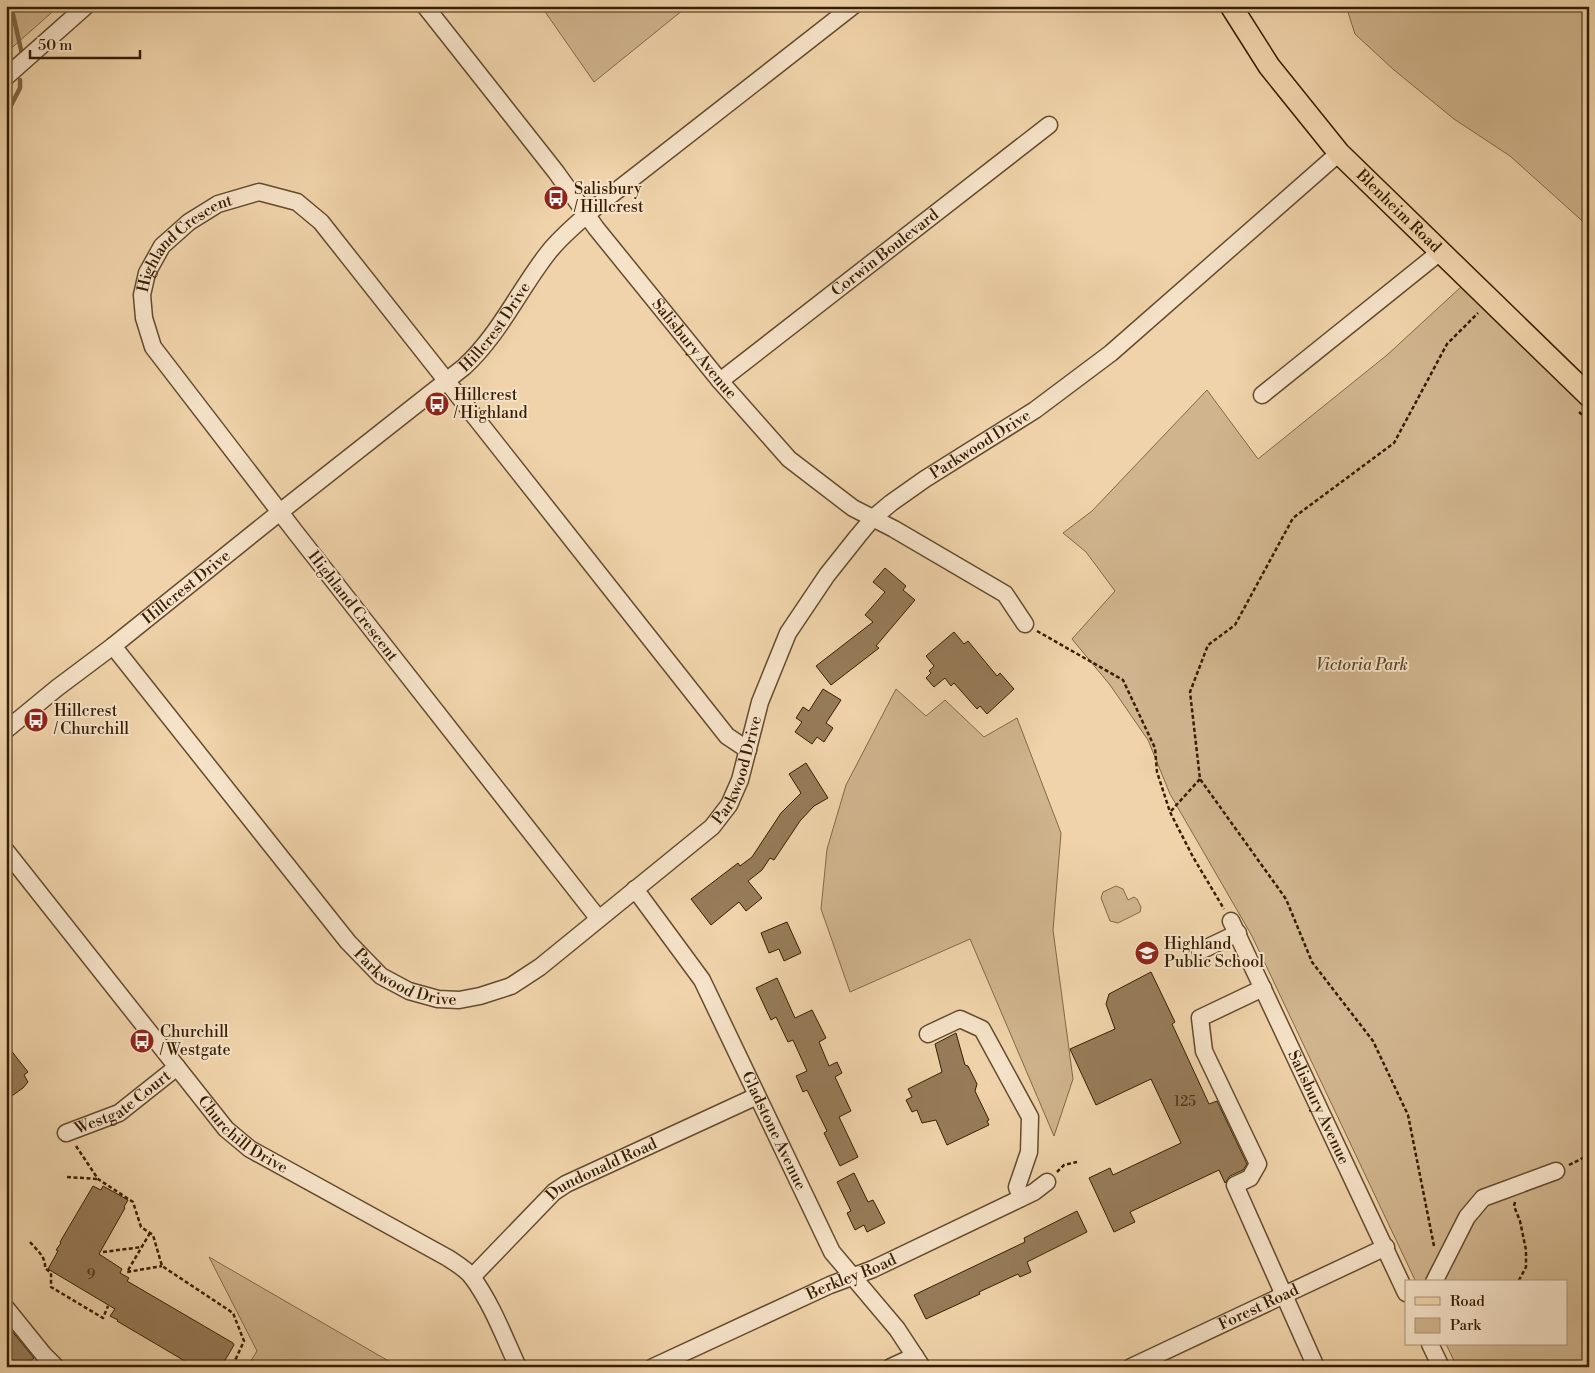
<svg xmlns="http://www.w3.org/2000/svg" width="1595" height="1373" font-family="'Libre Bodoni',serif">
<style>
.green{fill:#d0b48d;stroke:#836948}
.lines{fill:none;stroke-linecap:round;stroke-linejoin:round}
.stream{stroke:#806545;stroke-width:4.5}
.building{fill:#977c59;stroke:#361e02}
.minor-casing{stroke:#644b2c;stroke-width:19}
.major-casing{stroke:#361e02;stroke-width:24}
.path{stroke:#361e02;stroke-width:2.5;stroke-dasharray:4 2.5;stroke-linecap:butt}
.minor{stroke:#f5e2c8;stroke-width:16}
.major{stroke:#f0d3aa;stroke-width:21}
.labels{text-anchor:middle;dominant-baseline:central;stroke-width:4;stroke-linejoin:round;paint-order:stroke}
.number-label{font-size:14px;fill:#4e3618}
.poi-label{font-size:16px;fill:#361e02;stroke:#f5e2c8;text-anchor:start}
.street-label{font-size:16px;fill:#361e02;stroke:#f5e2c8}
.park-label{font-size:16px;font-style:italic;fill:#5c4425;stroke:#f5e2c8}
</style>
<rect width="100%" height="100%" fill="#f0d3aa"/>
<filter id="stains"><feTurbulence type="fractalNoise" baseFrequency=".004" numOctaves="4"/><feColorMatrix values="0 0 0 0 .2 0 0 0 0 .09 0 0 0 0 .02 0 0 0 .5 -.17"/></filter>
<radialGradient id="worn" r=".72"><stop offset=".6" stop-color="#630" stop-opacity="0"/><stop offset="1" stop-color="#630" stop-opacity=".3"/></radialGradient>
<path class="green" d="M6 6H59L6 53Z
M541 6H688L594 82Z
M1346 6H1589V227L1510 156 1454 119 1394 70 1355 34Z
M1474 275 1589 384V1367H1457L1446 1344H1566V1282H1416L1252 936 1170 794 1148 740 1110 685 1072 639 1115 591 1086 552 1063 533 1092 511 1207 390 1258 459 1387 355Z
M896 689 926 716 945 700 984 737 1017 718 1061 833 1053 930 1073 1079 1054 1136 970 939 850 992 821 909 827 849 846 785Z
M1116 886 1123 889 1128 900 1134 897 1137 899 1141 907 1140 912 1118 923 1110 921 1101 898 1103 892Z
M209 1257 399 1367H247L257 1351Z"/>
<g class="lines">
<path class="stream" d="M14 6 12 10 22 54
M6 115 20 88V80"/>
</g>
<path class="building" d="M885 568 906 586 903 590 915 600 876 646 879 648 831 685 816 666 873 622 865 615 885 592 873 582Z
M954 632 964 644 968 641 997 676 1000 673 1014 689 987 714 980 706 977 709 954 683 951 686 945 678 934 687 926 678 931 673 929 671 934 666 926 656Z
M823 689 841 700 826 723 833 728 824 742 817 737 812 744 795 732 802 722 796 718 803 707 809 711Z
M806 763 828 798 814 806 800 821 774 860 770 858 762 870 748 881 762 898 746 911 739 902 711 925 691 899 738 863 740 866 752 857 781 813 801 793 789 774Z
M787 922 801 953 784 961 779 949 769 953 761 933Z
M1151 972 1175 1022 1172 1024 1209 1104 1217 1101 1247 1164 1243 1170 1230 1176 1225 1183 1219 1170 1130 1212 1135 1222 1114 1232 1089 1178 1110 1168 1113 1175 1181 1143 1151 1079 1096 1105 1070 1049 1115 1029 1106 1004 1109 994Z
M777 978 795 1018 812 1010 826 1038 819 1042 829 1066 837 1062 842 1073 835 1077 851 1111 839 1117 858 1157 840 1166 824 1133 827 1131 807 1090 803 1092 796 1076 807 1071 793 1040 788 1042 776 1017 771 1020 756 988Z
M956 1033 965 1065 968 1066 977 1084 975 1091 989 1120 987 1121 989 1125 947 1145 936 1120 922 1123 917 1110 912 1112 906 1100 912 1097 908 1089 942 1072 935 1044Z
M6 1044 28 1072 24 1075 28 1082 23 1088 6 1100Z
M854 1173 868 1202 873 1200 885 1223 867 1232 864 1225 855 1230 847 1213 851 1211 837 1182Z
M93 1186 101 1190 103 1186 128 1200 124 1207 125 1208 99 1254 122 1269 120 1273 129 1278 127 1281 233 1343 234 1345 221 1367H195L117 1321 118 1320 110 1316 115 1309 48 1269 58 1251 56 1250 61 1243 60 1242Z
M1077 1211 1087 1232 1027 1262 1031 1272 1020 1277 1018 1274 979 1292 980 1294 926 1319 914 1295 1025 1242 1024 1238Z
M6 1324 34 1358 23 1367H6Z"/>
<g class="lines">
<defs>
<g id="minor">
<path id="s1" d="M425 6 556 172 596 228 720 381 789 459 853 508 894 529 1005 594 1025 624"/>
<path d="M6 77 86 6"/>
<path id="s2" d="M720 381 1049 125"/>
<path d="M1262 395 1440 252"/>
<path id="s3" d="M113 646 348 942 381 976 409 991 438 999 459 1000 480 996 511 986 540 967 712 827 729 805 740 780 760 702 788 633 827 575 858 536 873 518 891 503 925 479 1035 410 1111 353 1339 153"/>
<path id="s4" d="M6 730 57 688 113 646 280 512 464 367C499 335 519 290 548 253 562 235 580 221 597 206L853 6"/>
<path id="s5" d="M6 851 226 1129 250 1149 448 1258C457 1264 466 1269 472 1277 492 1304 504 1337 518 1367"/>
<path id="s6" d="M635 889 702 980 832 1252 897 1329 922 1367"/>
<path id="s7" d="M598 918 296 533 153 347 144 318 142 295 147 273 162 246 189 222 218 204 259 192 297 202 321 222 727 736 748 750"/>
<path id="s8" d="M1231 921 1406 1293"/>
<path d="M1200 951 1238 933"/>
<path d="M1263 988 1200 1018 1204 1051 1258 1164 1250 1178 1235 1185 1316 1367"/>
<path d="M928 1034 960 1019 982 1029 1030 1117 1029 1152 1017 1187 1021 1198"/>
<path id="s9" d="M66 1133 119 1113 177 1067"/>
<path id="s10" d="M472 1277 554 1192 566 1184 757 1096"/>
<path d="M1434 1282 1467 1217 1483 1198 1556 1171"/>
<path d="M6 1308 44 1355 56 1367"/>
<path d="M1430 1344 1441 1367"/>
<path id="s11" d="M653 1367 830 1285 873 1269 1034 1192 1047 1182"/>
<path d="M891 1367 915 1356"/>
<path id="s12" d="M1131 1367 1386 1247"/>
</g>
<g id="major">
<path id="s13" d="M1231 6 1269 66 1339 153 1589 396"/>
</g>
</defs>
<use href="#minor" class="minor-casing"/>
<use href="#major" class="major-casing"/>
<path class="path" d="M1579 412 1589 421
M1037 631 1123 680 1155 748 1157 772 1170 812 1193 857 1224 909
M1171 811 1200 779
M76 1146 98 1179 133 1202 141 1227 153 1235 162 1266 233 1313 244 1341 232 1367
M1569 1165 1589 1155
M1057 1172 1064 1165 1077 1162
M67 1177 98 1179
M1515 1202 1514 1206 1520 1221 1526 1250V1267L1518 1282
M150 1233 127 1272 162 1266
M30 1242C37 1250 46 1257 45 1268L51 1273V1287L103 1318 108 1306
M1434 1246 1408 1115 1373 1041 1312 962 1286 899 1200 779 1190 692 1208 645 1235 625 1293 518 1394 443 1447 344 1478 313
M103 1252 142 1247"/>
<use href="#minor" class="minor"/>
<use href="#major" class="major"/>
</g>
<defs>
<symbol id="bus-disc" viewBox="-11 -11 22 22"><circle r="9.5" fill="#8f2418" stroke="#f5e2c8"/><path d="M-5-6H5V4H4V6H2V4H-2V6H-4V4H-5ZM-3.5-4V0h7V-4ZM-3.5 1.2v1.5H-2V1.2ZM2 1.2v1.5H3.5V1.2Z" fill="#fff"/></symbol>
<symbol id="school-disc" viewBox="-11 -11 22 22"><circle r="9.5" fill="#8f2418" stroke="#f5e2c8"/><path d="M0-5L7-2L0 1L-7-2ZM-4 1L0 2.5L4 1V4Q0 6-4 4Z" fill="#fff"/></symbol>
</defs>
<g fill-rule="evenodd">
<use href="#bus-disc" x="542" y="184" width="28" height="28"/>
<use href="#bus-disc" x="423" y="390" width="28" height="28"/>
<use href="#bus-disc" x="22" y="706" width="28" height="28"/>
<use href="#school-disc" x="1133" y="939" width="28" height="28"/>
<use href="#bus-disc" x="128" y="1027" width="28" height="28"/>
</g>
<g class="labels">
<g class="number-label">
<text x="1185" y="1102">125</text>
<text x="91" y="1275">9</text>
</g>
<g class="poi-label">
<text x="574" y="189">Salisbury<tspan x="574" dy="18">/ Hillcrest</tspan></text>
<text x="454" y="395">Hillcrest<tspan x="454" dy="18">/ Highland</tspan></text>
<text x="54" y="711">Hillcrest<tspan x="54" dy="18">/ Churchill</tspan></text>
<text x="1164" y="944">Highland<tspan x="1164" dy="18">Public School</tspan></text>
<text x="160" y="1032">Churchill<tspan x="160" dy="18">/ Westgate</tspan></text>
</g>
<g class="street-label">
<text stroke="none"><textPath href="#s13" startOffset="266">Blenheim Road</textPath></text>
<text stroke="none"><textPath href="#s7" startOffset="848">Highland Crescent</textPath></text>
<text stroke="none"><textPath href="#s2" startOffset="209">Corwin Boulevard</textPath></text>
<text stroke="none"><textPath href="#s4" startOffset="635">Hillcrest Drive</textPath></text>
<text stroke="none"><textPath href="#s1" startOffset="436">Salisbury Avenue</textPath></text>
<text stroke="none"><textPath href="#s3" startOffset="1302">Parkwood Drive</textPath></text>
<text stroke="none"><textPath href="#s4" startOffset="230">Hillcrest Drive</textPath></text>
<text transform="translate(353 606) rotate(52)">Highland Crescent</text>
<text stroke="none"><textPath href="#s3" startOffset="882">Parkwood Drive</textPath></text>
<text stroke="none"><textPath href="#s3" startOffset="448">Parkwood Drive</textPath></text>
<text stroke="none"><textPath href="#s9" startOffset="65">Westgate Court</textPath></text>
<text stroke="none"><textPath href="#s8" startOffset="206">Salisbury Avenue</textPath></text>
<text stroke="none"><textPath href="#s6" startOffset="280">Gladstone Avenue</textPath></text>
<text stroke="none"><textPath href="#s5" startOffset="371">Churchill Drive</textPath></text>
<text stroke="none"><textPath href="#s10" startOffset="171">Dundonald Road</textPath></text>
<text stroke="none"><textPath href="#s11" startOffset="218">Berkley Road</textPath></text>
<text stroke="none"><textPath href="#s12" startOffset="141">Forest Road</textPath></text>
</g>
<g class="park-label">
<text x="1362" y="665">Victoria Park</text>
</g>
</g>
<rect width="1595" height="1373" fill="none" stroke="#f0d3aa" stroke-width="25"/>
<rect x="8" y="8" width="1580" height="1358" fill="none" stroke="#361e02" stroke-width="2.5"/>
<rect x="12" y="12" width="1570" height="1348" fill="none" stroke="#361e02"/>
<rect x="1405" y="1280" width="162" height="65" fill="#f5e2c8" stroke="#a99479"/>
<rect x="1415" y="1297" width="25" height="8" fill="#f0d3aa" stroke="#a99479"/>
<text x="1450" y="1306" font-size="15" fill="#361e02">Road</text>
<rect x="1415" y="1318" width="25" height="15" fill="#d0b48d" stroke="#a99479"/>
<text x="1450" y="1330" font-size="15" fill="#361e02">Park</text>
<path d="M30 50v8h110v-8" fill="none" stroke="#361e02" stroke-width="2.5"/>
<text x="38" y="50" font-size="15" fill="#361e02" stroke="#f5e2c8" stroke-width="4" paint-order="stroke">50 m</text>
<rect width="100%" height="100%" filter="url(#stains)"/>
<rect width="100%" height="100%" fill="url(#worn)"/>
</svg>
